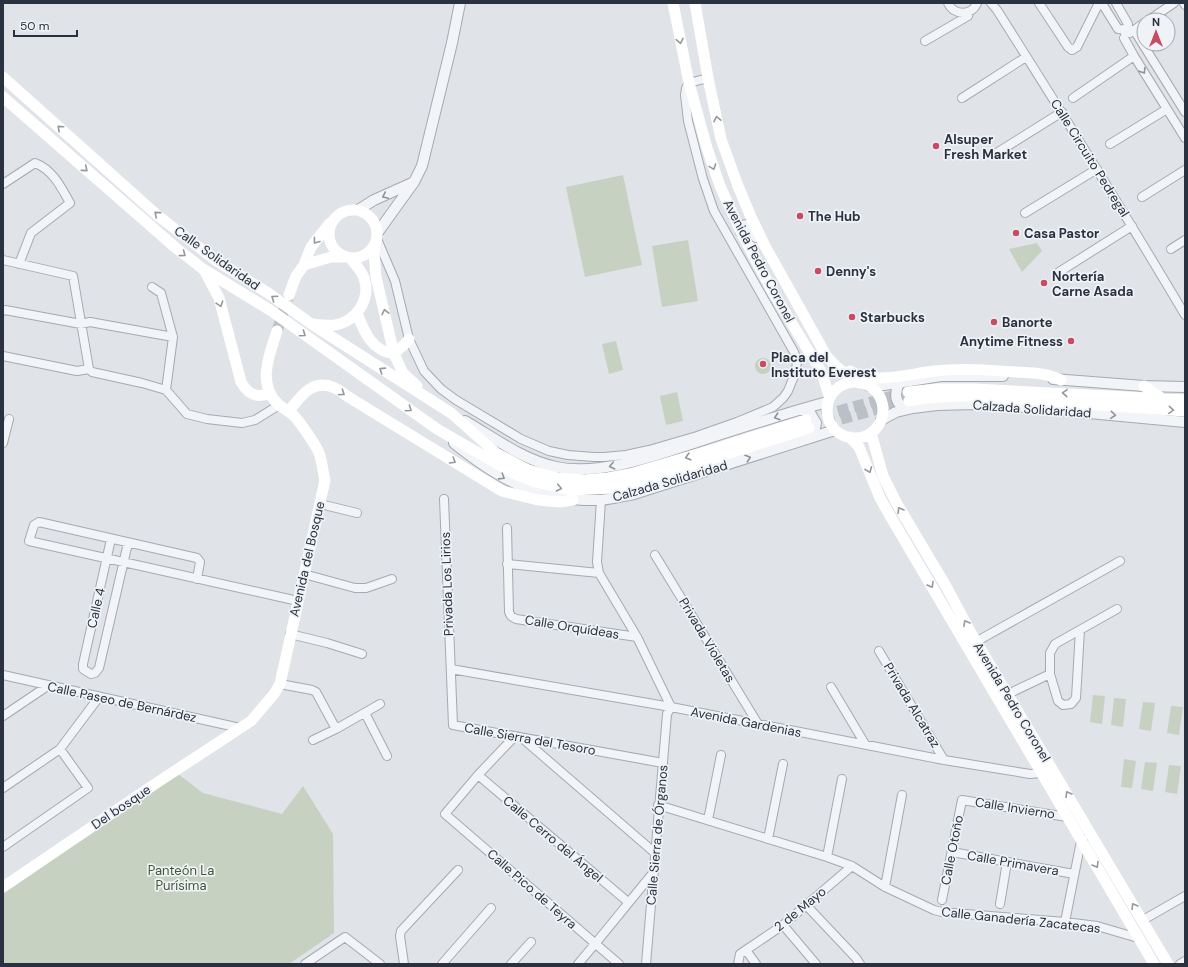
<svg xmlns="http://www.w3.org/2000/svg" width="1188" height="967" font-family="'DM Sans',sans-serif">
<style>
.green{fill:#c6d1c1}
.lines{fill:none;stroke-linecap:round;stroke-linejoin:round}
.secondary-tunnel{stroke:#bbc0c6;stroke-width:11;stroke-dasharray:11 5.5;stroke-linecap:butt}
.minor-casing{stroke:#a5aab2;stroke-width:10}
.tertiary-casing{stroke:#a5aab2;stroke-width:12}
.minor{stroke:#f2f4f7;stroke-width:8}
.tertiary{stroke:#f2f4f7;stroke-width:10}
.secondary{stroke:#fff;stroke-width:11}
.oneway{stroke:#94989e}
.oneway2{stroke:#8e939a}
.poi-dot{fill:#c74b61;stroke:#eff2f6;stroke-width:1.5}
.labels{text-anchor:middle;dominant-baseline:central;stroke-width:3.5;stroke-linejoin:round;paint-order:stroke}
.poi-label{font-size:13px;font-weight:bold;fill:#29323e;stroke:#eff2f6;text-anchor:start}
.street-label{font-size:13px;fill:#29323e;stroke:#eff2f6}
.park-label{font-size:13px;fill:#3f5937;stroke:#eff2f6}
</style>
<rect width="100%" height="100%" fill="#e0e3e8"/>
<path class="green" d="M623 175 642 265 585 277 566 187Z
M688 240 698 301 662 307 652 246Z
M1037 243 1042 251 1022 272 1009 249Z
M616 341 623 370 609 374 602 344Z
M755 366a8 8 0 1 1 16 0a8 8 0 1 1-16 0Z
M677 392 683 421 666 425 660 396Z
M1093 695 1105 696 1102 724 1090 722Z
M1114 698 1126 699 1123 727 1111 725Z
M1143 702 1155 703 1151 731 1139 729Z
M1171 706 1183 707 1179 735 1167 733Z
M1124 759 1136 761 1132 788 1121 787Z
M1145 762 1157 763 1153 791 1141 789Z
M1169 765 1181 766 1177 794 1165 792Z
M178 774 203 793 282 814 303 786 333 834 334 933 289 964H3V894Z"/>
<g class="lines">
<path class="secondary-tunnel" d="M277 331 288 298
M806 420 908 392
M809 428 907 401"/>
<defs>
<path id="minor" d="M948 3C954 16 972 16 977 3
M991 3 997 10C1061 111 1124 212 1185 315
M1039 3 1068 47 1072 50 1077 47 1099 3
M1103 3V5L1118 29 1134 30
M1116 3 1128 24 1125 33
M1184 3 1185 5
M1149 20 1174 3
M1134 30 1185 112
M1130 33 1144 23
M1124 38 1134 56 1185 138
M925 41 968 16 969 12
M962 98 1026 57
M1073 98 1134 56
M1110 144 1167 109
M995 154 1062 112
M3 184 35 163C53 170 61 187 70 203L31 233 19 264
M1142 197 1185 170
M1025 213 1097 169
M377 239 395 281 409 339 424 371 441 389 456 400 521 439 549 451 568 455 594 457H604L626 455 649 450 697 436 737 422 773 407 783 398 788 391 796 371 797 361 794 352 714 211 703 179 688 121 685 95 686 88 689 83 708 78
M1171 249 1185 240
M3 260 73 276 89 369 92 372 142 383 166 390 187 414 207 419 242 423 255 420 279 405
M1059 272 1132 226
M152 287 161 293 173 337 166 390
M3 311 5 310 81 324 90 322 173 337
M3 356 77 371 89 369
M3 443 9 419
M444 499 453 725 663 763
M601 500 597 562 599 573 637 637 671 707
M320 504 357 513
M507 528 509 612 511 616 516 619 637 637
M111 539 83 664V669L91 674 95 673 99 668 128 543
M655 555 758 724
M507 564 599 573
M304 574 355 588H366L392 579
M197 579 200 562 197 558 39 522 34 525 29 541 298 601
M1080 630 1076 698 1071 704 1063 705 1058 701 1050 674V653L1055 644 1117 609
M290 634 327 643 362 654
M972 644 1120 561
M879 651 944 760
M451 669 671 707 944 760 1030 774 1041 773
M3 675 240 728
M280 684 312 690 316 692 336 729
M831 687 865 744
M1008 694 1050 674
M365 713 387 756
M3 716 49 685
M515 736 478 775 445 814 619 964
M522 738 655 853
M313 740 336 729 380 704
M478 775 628 902
M3 788 60 749 99 697
M658 805 827 857 852 866 885 887 934 910 942 912 1065 922 1097 926 1138 938
M708 820 721 755
M768 839 783 764
M3 847 88 788 60 749
M952 852 1074 874
M827 857 842 779
M885 887 902 795
M942 900 962 800 1067 817
M1000 904 1007 862
M806 905 856 958 860 964
M1143 920 1185 896
M1065 922 1081 841 1083 839
M783 925 816 964
M746 950 756 964
M305 964 345 937 380 964
M404 964 400 936 401 931 458 870
M442 964 491 908
M511 964 531 942
M578 964C604 934 628 903 653 873
M646 964 667 714 671 707
M738 964 740 954 783 925 852 866
M1180 964 1185 961"/>
<path id="tertiary" d="M358 210 374 200 412 183
M378 232 414 182 422 166 452 43 460 3
M741 232 742 226C751 223 753 231 756 237
M1053 379 1144 386 1185 387
M903 381 898 385C894 397 896 406 909 409
M869 386 884 385 941 376H1003
M800 410H804L809 411 816 423 814 433 808 438
M881 420 896 412 913 408 937 405 976 404 1025 407 1185 422
M465 421C494 438 523 460 556 467 601 477 663 453 706 439 746 426 787 413 827 402
M454 443C500 480 539 502 601 500 612 499 623 496 634 494L835 430"/>
</defs>
<use href="#minor" class="minor-casing"/>
<use href="#tertiary" class="tertiary-casing"/>
<use href="#minor" class="minor"/>
<use href="#tertiary" class="tertiary"/>
<path class="secondary" d="M673 3 689 83 707 148 720 186 741 232 774 294 822 373 829 396
M695 3 708 78 721 139 738 186 751 217 765 246 827 357C837 368 847 376 859 383
M3 77 157 215 188 239 217 261 268 293 310 323 451 413 496 453 528 470 558 478 585 480 608 478 630 474 705 452 806 420
M3 97 176 248 203 269 270 310 437 429 515 474 535 482 571 490 613 488 645 480 809 428
M329 234a24 24 0 1 1 48 0a24 24 0 1 1-48 0Z
M375 246 374 253 376 277 394 354 403 373 417 386
M304 265 331 257H344
M204 270 219 298 241 382C248 394 256 399 270 393
M289 295 296 276 304 265 311 247 330 223
M357 313C364 332 372 351 394 354 398 348 405 346 409 339
M313 324C321 325 328 326 335 325 357 321 371 299 364 278 361 270 355 264 350 258
M850 371C874 385 908 374 934 371 961 368 989 370 1016 372 1031 373 1047 373 1061 380
M827 410a28 28 0 1 1 56 0a28 28 0 1 1-56 0Z
M1144 386 1160 397
M908 392 938 389H975L1185 400
M909 401 927 398 963 396 1185 411
M289 411C301 396 312 378 335 388 340 390 345 395 350 398L502 491 538 500 560 502 573 500
M871 433 883 476 896 502 947 588 971 633 1168 964
M850 437 859 447 880 498 889 514 1154 964
M3 887 158 782 251 721 274 694 280 684 325 480C323 472 322 461 319 453 317 447 300 422 295 417 290 411 283 409 278 404 257 384 269 355 277 331"/>
</g>
<defs><path id="oneway-chevron" d="M-2-3.5L2.5 0L-2 3.5" fill="none" stroke-width="1.6" stroke-linecap="round" stroke-linejoin="round"/></defs>
<g class="oneway">
<use href="#oneway-chevron" transform="translate(680 41) rotate(79)"/>
<use href="#oneway-chevron" transform="translate(717 119) rotate(-102)"/>
<use href="#oneway-chevron" transform="translate(60 128) rotate(-138)"/>
<use href="#oneway-chevron" transform="translate(713 167) rotate(70)"/>
<use href="#oneway-chevron" transform="translate(85 169) rotate(41)"/>
<use href="#oneway-chevron" transform="translate(157 214) rotate(-140)"/>
<use href="#oneway-chevron" transform="translate(316 241) rotate(127)"/>
<use href="#oneway-chevron" transform="translate(183 254) rotate(37)"/>
<use href="#oneway-chevron" transform="translate(274 298) rotate(-145)"/>
<use href="#oneway-chevron" transform="translate(220 304) rotate(72)"/>
<use href="#oneway-chevron" transform="translate(385 312) rotate(-103)"/>
<use href="#oneway-chevron" transform="translate(303 334) rotate(35)"/>
<use href="#oneway-chevron" transform="translate(382 370) rotate(-147)"/>
<use href="#oneway-chevron" transform="translate(342 393) rotate(34)"/>
<use href="#oneway-chevron" transform="translate(1065 393) rotate(-177)"/>
<use href="#oneway-chevron" transform="translate(409 409) rotate(35)"/>
<use href="#oneway-chevron" transform="translate(1171 410) rotate(4)"/>
<use href="#oneway-chevron" transform="translate(688 457) rotate(164)"/>
<use href="#oneway-chevron" transform="translate(453 461) rotate(31)"/>
<use href="#oneway-chevron" transform="translate(869 470) rotate(68)"/>
<use href="#oneway-chevron" transform="translate(559 488) rotate(11)"/>
<use href="#oneway-chevron" transform="translate(900 510) rotate(-121)"/>
<use href="#oneway-chevron" transform="translate(931 585) rotate(60)"/>
<use href="#oneway-chevron" transform="translate(966 623) rotate(-119)"/>
<use href="#oneway-chevron" transform="translate(1068 794) rotate(-121)"/>
<use href="#oneway-chevron" transform="translate(1096 865) rotate(59)"/>
<use href="#oneway-chevron" transform="translate(1134 906) rotate(-121)"/>
</g>
<g class="oneway2">
<use href="#oneway-chevron" transform="translate(1143 71) rotate(58)"/>
<use href="#oneway-chevron" transform="translate(385 196) rotate(155)"/>
<use href="#oneway-chevron" transform="translate(1113 415) rotate(5)"/>
<use href="#oneway-chevron" transform="translate(777 417) rotate(162)"/>
<use href="#oneway-chevron" transform="translate(748 458) rotate(-18)"/>
<use href="#oneway-chevron" transform="translate(612 466) rotate(168)"/>
<use href="#oneway-chevron" transform="translate(502 477) rotate(32)"/>
</g>
<g class="poi-dot">
<circle cx="936" cy="146" r="4"/>
<circle cx="800" cy="216" r="4"/>
<circle cx="1016" cy="233" r="4"/>
<circle cx="818" cy="271" r="4"/>
<circle cx="1044" cy="283" r="4"/>
<circle cx="852" cy="317" r="4"/>
<circle cx="994" cy="322" r="4"/>
<circle cx="1071" cy="341" r="4"/>
<circle cx="763" cy="364" r="4"/>
</g>
<g class="labels">
<g class="poi-label">
<text x="944" y="139">Alsuper<tspan x="944" dy="15">Fresh Market</tspan></text>
<text x="808" y="216">The Hub</text>
<text x="1024" y="233">Casa Pastor</text>
<text x="826" y="271">Denny's</text>
<text x="1052" y="276">Nortería<tspan x="1052" dy="15">Carne Asada</tspan></text>
<text x="860" y="317">Starbucks</text>
<text x="1002" y="322">Banorte</text>
<text x="1063" y="341" text-anchor="end">Anytime Fitness</text>
<text x="771" y="357">Placa del<tspan x="771" dy="15">Instituto Everest</tspan></text>
</g>
<g class="street-label">
<text transform="translate(1090 158) rotate(58)">Calle Circuito Pedregal</text>
<text transform="translate(217 258) rotate(35)">Calle Solidaridad</text>
<text transform="translate(759 261) rotate(62)">Avenida Pedro Coronel</text>
<text transform="translate(1032 409) rotate(4)">Calzada Solidaridad</text>
<text transform="translate(670 481) rotate(-16)">Calzada Solidaridad</text>
<text transform="translate(307 559) rotate(-77)">Avenida del Bosque</text>
<text transform="translate(447 584) rotate(-92)">Privada Los Lirios</text>
<text transform="translate(96 608) rotate(-77)">Calle 4</text>
<text transform="translate(572 627) rotate(9)">Calle Orquídeas</text>
<text transform="translate(707 640) rotate(59)">Privada Violetas</text>
<text transform="translate(122 702) rotate(12)">Calle Paseo de Bernárdez</text>
<text transform="translate(1012 702) rotate(59)">Avenida Pedro Coronel</text>
<text transform="translate(912 705) rotate(59)">Privada Alcatraz</text>
<text transform="translate(746 722) rotate(11)">Avenida Gardenias</text>
<text transform="translate(530 739) rotate(10)">Calle Sierra del Tesoro</text>
<text transform="translate(121 807) rotate(-34)">Del bosque</text>
<text transform="translate(1015 808) rotate(9)">Calle Invierno</text>
<text transform="translate(657 835) rotate(-85)">Calle Sierra de Órganos</text>
<text transform="translate(553 839) rotate(40)">Calle Cerro del Ángel</text>
<text transform="translate(952 850) rotate(-79)">Calle Otoño</text>
<text transform="translate(1013 863) rotate(10)">Calle Primavera</text>
<text transform="translate(532 889) rotate(41)">Calle Pico de Teyra</text>
<text transform="translate(800 909) rotate(-39)">2 de Mayo</text>
<text transform="translate(1021 920) rotate(6)">Calle Ganadería Zacatecas</text>
</g>
<g class="park-label">
<text x="181" y="870">Panteón La<tspan x="181" dy="15">Purísima</tspan></text>
</g>
</g>
<rect width="1188" height="967" fill="none" stroke="#29323e" stroke-width="8"/>
<g transform="translate(1156 32)"><circle r="19" fill="#eff2f6" stroke="#a0a5ac"/>
<path d="M0-3L7 15L0 10L-7 15Z" fill="#c74b61"/>
<text y="-6" font-size="11" font-weight="bold" text-anchor="middle" fill="#29323e">N</text>
</g>
<path d="M14 30v6h63v-6" fill="none" stroke="#29323e" stroke-width="2"/>
<text x="20" y="30" font-size="12" fill="#29323e" stroke="#eff2f6" stroke-width="3" paint-order="stroke">50 m</text>
</svg>
